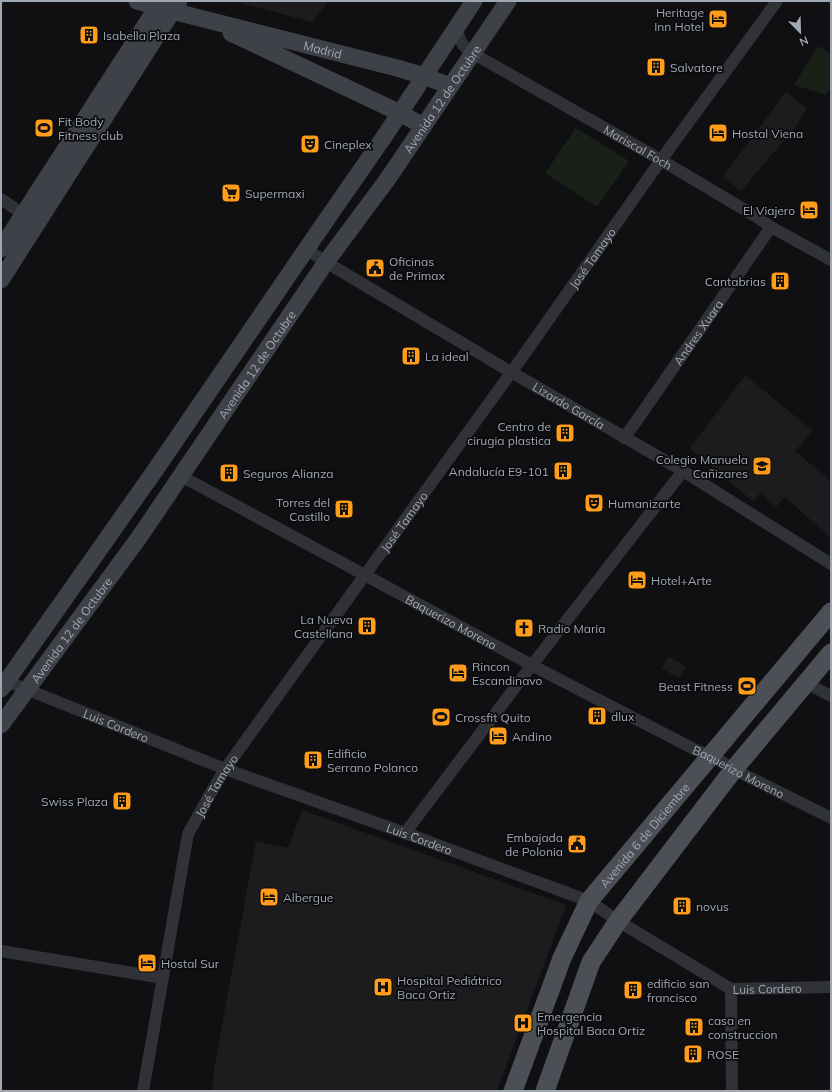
<svg xmlns="http://www.w3.org/2000/svg" width="832" height="1092" font-family="Mulish,sans-serif">
<style>
.built{fill:#1c1c1f}
.green{fill:#182018}
.lines{fill:none;stroke-linecap:round;stroke-linejoin:round}
.street{stroke:#313237;stroke-width:12}
.secondary{stroke:#3e4147;stroke-width:17}
.primary{stroke:#4c4f56;stroke-width:19}
.labels{text-anchor:middle;dominant-baseline:central;stroke-width:3.5;stroke-linejoin:round;paint-order:stroke}
.poi-label{font-size:12px;fill:#a0a8b4;stroke:#0b0b0d;text-anchor:start}
.street-label{font-size:12px;fill:#a0a8b4;stroke:#0b0b0d}
</style>
<rect width="100%" height="100%" fill="#101012"/>
<path class="built" d="M234 1H329L312 22Z
M786 91 807 109 796 126 741 191 723 177Z
M745 375 813 431 795 451 831 481V538L785 497 776 507 760 493 754 502 690 448Z
M668 657 686 666 680 678 662 669Z
M302 810 566 905 497 1091H212L214 1069 256 841 288 848Z"/>
<path class="green" d="M818 46 831 54V89L826 95 794 85Z
M576 128 629 161 597 207 545 173Z"/>
<g class="lines">
<g class="street">
<path id="s1" d="M457 25C458 39 462 46 472 53L649 153 757 217 771 227 831 260"/>
<path d="M1 199 30 219"/>
<path id="s2" d="M306 249 329 264 511 372 683 471 831 564"/>
<path id="s3" d="M624 438 635 423 771 227"/>
<path id="s4" d="M181 476 541 670 694 749 711 756 743 774 831 818"/>
<path id="s5" d="M1 679 225 769 405 833 589 901 618 921 731 989 831 987"/>
<path d="M806 683 831 696"/>
<path d="M405 833 532 665 683 471"/>
<path d="M1 951 163 978"/>
<path d="M731 989 732 1091"/>
<path id="s6" d="M143 1091 188 834 213 789 225 769 523 356 661 160 777 1"/>
</g>
<g class="secondary">
<path id="s7" d="M137 1 172 11 397 68 424 76 450 86"/>
<path d="M231 33 400 113 423 126"/>
<path d="M1 249 161 1"/>
<path d="M1 280 179 1"/>
<path d="M1 689 156 469 318 232 386 134 474 1"/>
<path id="s8" d="M1 725 138 539 326 262 387 180 508 1"/>
</g>
<g class="primary">
<path id="s9" d="M513 1091 562 958 589 901 831 612"/>
<path d="M545 1091 591 962 618 921 734 769 831 653"/>
</g>
</g>
<defs>
<symbol id="hotel-square" viewBox="-11 -11 22 22"><rect x="-9" y="-9" width="18" height="18" rx="4" fill="#ff9d1b" stroke="#0b0b0d"/><path d="M-6-4.5h1.5V1H6V5H4.5V3h-9V5H-6ZM-4 0a1.8 1.8 0 1 1 3.6 0ZM.5 0V-2.5h3Q6-2.5 6 0Z" fill="#111"/></symbol>
<symbol id="building-square" viewBox="-11 -11 22 22"><rect x="-9" y="-9" width="18" height="18" rx="4" fill="#ff9d1b" stroke="#0b0b0d"/><path d="M-4-6H4V6H1V3H-1V6H-4ZM-2.5-4.3h1.7v1.8h-1.7ZM.8-4.3h1.7v1.8H.8ZM-2.5-1h1.7V.8h-1.7ZM.8-1h1.7V.8H.8Z" fill="#111"/></symbol>
<symbol id="stadium-square" viewBox="-11 -11 22 22"><rect x="-9" y="-9" width="18" height="18" rx="4" fill="#ff9d1b" stroke="#0b0b0d"/><path d="M0-5a6.5 5 0 1 0 0 10a6.5 5 0 1 0 0-10ZM-3.5-1.8h7v3.6h-7Z" fill="#111"/></symbol>
<symbol id="theatre-square" viewBox="-11 -11 22 22"><rect x="-9" y="-9" width="18" height="18" rx="4" fill="#ff9d1b" stroke="#0b0b0d"/><path d="M-5-5.5Q0-4 5-5.5V0Q5 5 0 6Q-5 5-5 0ZM-3.3-2.5H-1v1.5H-3.3ZM1-2.5H3.3v1.5H1ZM-2.8 1Q0 5.5 2.8 1Z" fill="#111"/></symbol>
<symbol id="supermarket-square" viewBox="-11 -11 22 22"><rect x="-9" y="-9" width="18" height="18" rx="4" fill="#ff9d1b" stroke="#0b0b0d"/><path d="M-6-5.5h2.5l.6 2H6L4.5 2H-2.5L-4.4-4H-6ZM-1.5 3.2a1.3 1.3 0 1 0 .1 0ZM3 3.2a1.3 1.3 0 1 0 .1 0Z" fill="#111"/></symbol>
<symbol id="civic-square" viewBox="-11 -11 22 22"><rect x="-9" y="-9" width="18" height="18" rx="4" fill="#ff9d1b" stroke="#0b0b0d"/><path d="M-.6-6.5H3V-4.5H.6V-3L4-1V1h2V6H-6V1h2V-1L-.6-3ZM-1.2 2.5V6h2.4V2.5Z" fill="#111"/></symbol>
<symbol id="university-square" viewBox="-11 -11 22 22"><rect x="-9" y="-9" width="18" height="18" rx="4" fill="#ff9d1b" stroke="#0b0b0d"/><path d="M0-5L7-2L0 1L-7-2ZM-4 1L0 2.5L4 1V4Q0 6-4 4Z" fill="#111"/></symbol>
<symbol id="church-square" viewBox="-11 -11 22 22"><rect x="-9" y="-9" width="18" height="18" rx="4" fill="#ff9d1b" stroke="#0b0b0d"/><path d="M-1.2-6h2.4v3.5h3.3v2.4h-3.3V6h-2.4V-.1h-3.3v-2.4h3.3Z" fill="#111"/></symbol>
<symbol id="hospital-square" viewBox="-11 -11 22 22"><rect x="-9" y="-9" width="18" height="18" rx="4" fill="#ff9d1b" stroke="#0b0b0d"/><path d="M-5-5h3v3.5h4V-5h3V5h-3V1.5h-4V5h-3Z" fill="#111"/></symbol>
</defs>
<g fill-rule="evenodd">
<use href="#hotel-square" x="707" y="8" width="22" height="22"/>
<use href="#building-square" x="78" y="24" width="22" height="22"/>
<use href="#building-square" x="645" y="56" width="22" height="22"/>
<use href="#stadium-square" x="33" y="117" width="22" height="22"/>
<use href="#hotel-square" x="707" y="122" width="22" height="22"/>
<use href="#theatre-square" x="299" y="133" width="22" height="22"/>
<use href="#supermarket-square" x="220" y="182" width="22" height="22"/>
<use href="#hotel-square" x="798" y="199" width="22" height="22"/>
<use href="#civic-square" x="364" y="257" width="22" height="22"/>
<use href="#building-square" x="769" y="270" width="22" height="22"/>
<use href="#building-square" x="400" y="345" width="22" height="22"/>
<use href="#building-square" x="554" y="422" width="22" height="22"/>
<use href="#university-square" x="751" y="455" width="22" height="22"/>
<use href="#building-square" x="552" y="460" width="22" height="22"/>
<use href="#building-square" x="218" y="462" width="22" height="22"/>
<use href="#theatre-square" x="583" y="492" width="22" height="22"/>
<use href="#building-square" x="333" y="498" width="22" height="22"/>
<use href="#hotel-square" x="626" y="569" width="22" height="22"/>
<use href="#building-square" x="356" y="615" width="22" height="22"/>
<use href="#church-square" x="513" y="617" width="22" height="22"/>
<use href="#hotel-square" x="447" y="662" width="22" height="22"/>
<use href="#stadium-square" x="736" y="675" width="22" height="22"/>
<use href="#building-square" x="586" y="705" width="22" height="22"/>
<use href="#stadium-square" x="430" y="706" width="22" height="22"/>
<use href="#hotel-square" x="487" y="725" width="22" height="22"/>
<use href="#building-square" x="302" y="749" width="22" height="22"/>
<use href="#building-square" x="111" y="790" width="22" height="22"/>
<use href="#civic-square" x="566" y="833" width="22" height="22"/>
<use href="#hotel-square" x="258" y="886" width="22" height="22"/>
<use href="#building-square" x="671" y="895" width="22" height="22"/>
<use href="#hotel-square" x="136" y="952" width="22" height="22"/>
<use href="#hospital-square" x="372" y="976" width="22" height="22"/>
<use href="#building-square" x="622" y="979" width="22" height="22"/>
<use href="#hospital-square" x="512" y="1012" width="22" height="22"/>
<use href="#building-square" x="683" y="1016" width="22" height="22"/>
<use href="#building-square" x="682" y="1043" width="22" height="22"/>
</g>
<g class="labels">
<g class="poi-label">
<text x="704" y="12" text-anchor="end">Heritage<tspan x="704" dy="14">Inn Hotel</tspan></text>
<text x="103" y="35">Isabella Plaza</text>
<text x="670" y="67">Salvatore</text>
<text x="58" y="121">Fit Body<tspan x="58" dy="14">Fitness club</tspan></text>
<text x="732" y="133">Hostal Viena</text>
<text x="324" y="144">Cineplex</text>
<text x="245" y="193">Supermaxi</text>
<text x="795" y="210" text-anchor="end">El Viajero</text>
<text x="389" y="261">Oficinas<tspan x="389" dy="14">de Primax</tspan></text>
<text x="766" y="281" text-anchor="end">Cantabrias</text>
<text x="425" y="356">La ideal</text>
<text x="551" y="426" text-anchor="end">Centro de<tspan x="551" dy="14">cirugia plastica</tspan></text>
<text x="748" y="459" text-anchor="end">Colegio Manuela<tspan x="748" dy="14">Cañizares</tspan></text>
<text x="549" y="471" text-anchor="end">Andalucía E9-101</text>
<text x="243" y="473">Seguros Alianza</text>
<text x="330" y="502" text-anchor="end">Torres del<tspan x="330" dy="14">Castillo</tspan></text>
<text x="608" y="503">Humanizarte</text>
<text x="651" y="580">Hotel+Arte</text>
<text x="353" y="619" text-anchor="end">La Nueva<tspan x="353" dy="14">Castellana</tspan></text>
<text x="538" y="628">Radio Maria</text>
<text x="472" y="666">Rincon<tspan x="472" dy="14">Escandinavo</tspan></text>
<text x="733" y="686" text-anchor="end">Beast Fitness</text>
<text x="611" y="716">dlux</text>
<text x="455" y="717">Crossfit Quito</text>
<text x="512" y="736">Andino</text>
<text x="327" y="753">Edificio<tspan x="327" dy="14">Serrano Polanco</tspan></text>
<text x="108" y="801" text-anchor="end">Swiss Plaza</text>
<text x="563" y="837" text-anchor="end">Embajada<tspan x="563" dy="14">de Polonia</tspan></text>
<text x="283" y="897">Albergue</text>
<text x="696" y="906">novus</text>
<text x="161" y="963">Hostal Sur</text>
<text x="397" y="980">Hospital Pediátrico<tspan x="397" dy="14">Baca Ortiz</tspan></text>
<text x="647" y="983">edificio san<tspan x="647" dy="14">francisco</tspan></text>
<text x="537" y="1016">Emergencia<tspan x="537" dy="14">Hospital Baca Ortiz</tspan></text>
<text x="708" y="1020">casa en<tspan x="708" dy="14">construccion</tspan></text>
<text x="707" y="1054">ROSE</text>
</g>
<g class="street-label">
<text stroke="none"><textPath href="#s7" startOffset="192">Madrid</textPath></text>
<text stroke="none"><textPath href="#s8" startOffset="766">Avenida 12 de Octubre</textPath></text>
<text stroke="none"><textPath href="#s1" startOffset="224">Mariscal Foch</textPath></text>
<text stroke="none"><textPath href="#s6" startOffset="965">José Tamayo</textPath></text>
<text stroke="none"><textPath href="#s3" startOffset="129">Andres Xuara</textPath></text>
<text stroke="none"><textPath href="#s8" startOffset="442">Avenida 12 de Octubre</textPath></text>
<text stroke="none"><textPath href="#s2" startOffset="306">Lizardo García</textPath></text>
<text stroke="none"><textPath href="#s6" startOffset="641">José Tamayo</textPath></text>
<text stroke="none"><textPath href="#s4" startOffset="307">Baquerizo Moreno</textPath></text>
<text stroke="none"><textPath href="#s8" startOffset="118">Avenida 12 de Octubre</textPath></text>
<text stroke="none"><textPath href="#s5" startOffset="124">Luis Cordero</textPath></text>
<text stroke="none"><textPath href="#s4" startOffset="631">Baquerizo Moreno</textPath></text>
<text stroke="none"><textPath href="#s6" startOffset="317">José Tamayo</textPath></text>
<text stroke="none"><textPath href="#s9" startOffset="291">Avenida 6 de Diciembre</textPath></text>
<text stroke="none"><textPath href="#s5" startOffset="448">Luis Cordero</textPath></text>
<text stroke="none"><textPath href="#s5" startOffset="832">Luis Cordero</textPath></text>
</g>
</g>
<rect width="832" height="1092" fill="none" stroke="#a0a8b4" stroke-width="4"/>
<g transform="translate(800 32) rotate(157)" stroke="#0b0b0d" stroke-width="3" paint-order="stroke">
<path d="M0-3L7 15L0 10L-7 15Z" fill="#a0a8b4"/>
<text y="-6" font-size="11" font-weight="bold" text-anchor="middle" fill="#a0a8b4">N</text>
</g>
</svg>
